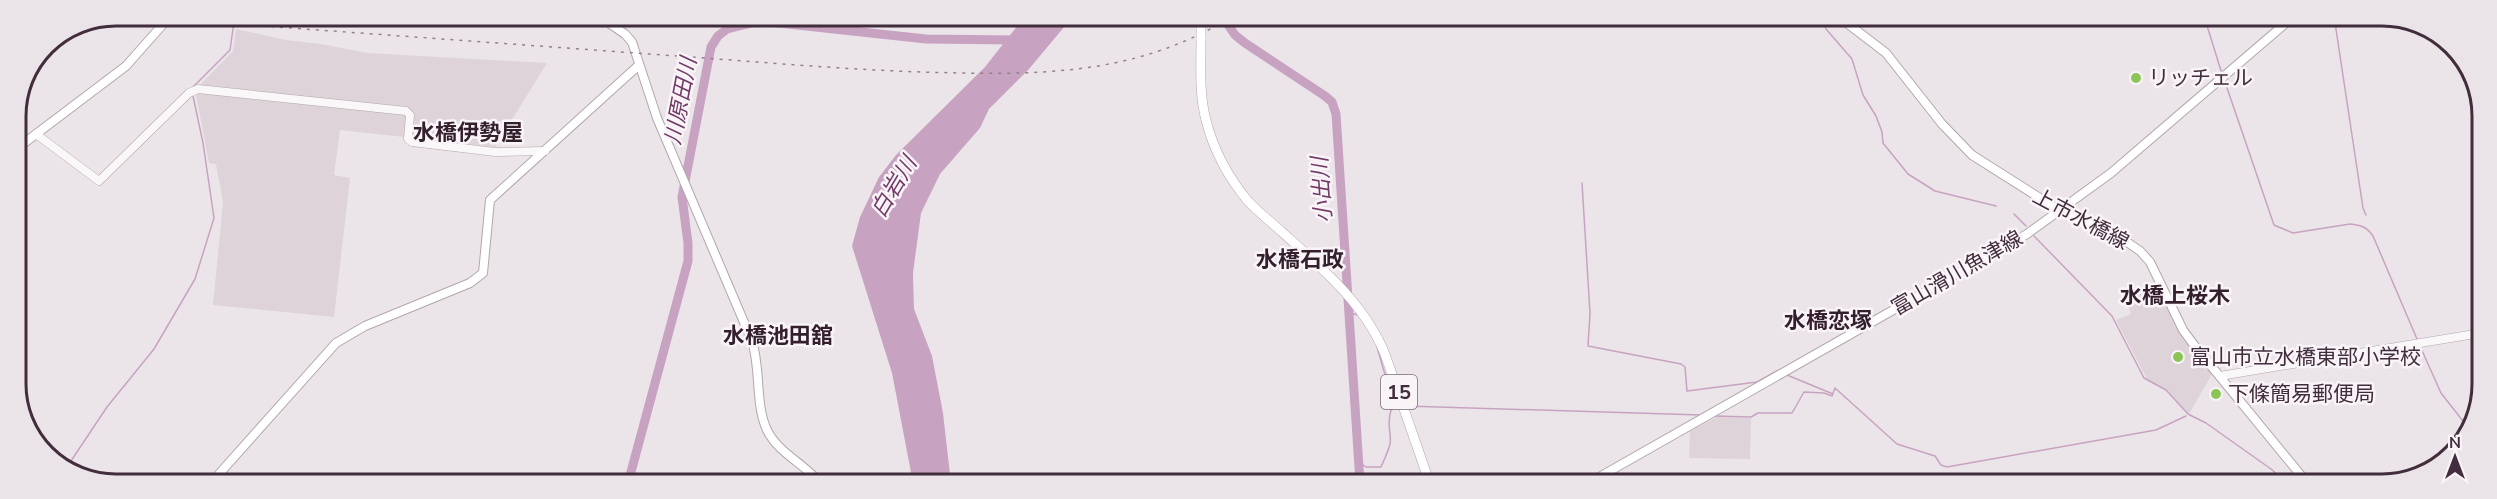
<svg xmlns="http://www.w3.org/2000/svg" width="2497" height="499" font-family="'Nunito Sans','Noto Sans JP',sans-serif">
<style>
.built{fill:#ddd3d9}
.water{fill:#c8a3c1}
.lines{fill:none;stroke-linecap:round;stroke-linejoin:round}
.stream{stroke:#c8a3c1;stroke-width:1.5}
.river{stroke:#c8a3c1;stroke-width:9}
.tertiary-casing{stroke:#b2a6ae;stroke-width:9}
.secondary-casing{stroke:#b2a6ae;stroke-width:10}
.primary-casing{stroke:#b6a5b1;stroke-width:10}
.tertiary{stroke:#faf7f9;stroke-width:8}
.secondary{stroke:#fff;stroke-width:8}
.primary{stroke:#fff;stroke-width:9}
.rail{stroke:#947f8e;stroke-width:1.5;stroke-dasharray:3 6;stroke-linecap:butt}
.primary-bridge-casing{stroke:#b6a5b1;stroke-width:10;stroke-linecap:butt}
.primary-bridge{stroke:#fff;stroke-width:9}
.poi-dot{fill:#8cc456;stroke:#f9f4f8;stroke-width:2}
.labels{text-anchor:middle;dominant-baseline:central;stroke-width:5;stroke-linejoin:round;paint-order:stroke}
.shield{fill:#f9f4f8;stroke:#796974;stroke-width:1.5}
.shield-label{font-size:20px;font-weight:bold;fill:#422d3c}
.poi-label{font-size:21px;fill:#422d3c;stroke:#f9f4f8;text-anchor:start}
.street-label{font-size:21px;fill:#422d3c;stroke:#f9f4f8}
.water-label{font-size:22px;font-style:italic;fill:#733b67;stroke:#f9f4f8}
.neighbourhood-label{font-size:22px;font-weight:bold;fill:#341f2d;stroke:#f9f4f8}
.rim{fill:none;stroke:#422d3c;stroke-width:3}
</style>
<rect width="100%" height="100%" fill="#ebe5e9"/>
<path class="built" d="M236 29 286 40 321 44 368 53 547 63 495 147 340 130 334 175 350 178 334 317 213 305 223 202 216 164 209 163 196 95 200 85 233 51Z
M2159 288 2181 333 2212 374 2189 414 2166 389 2147 379 2116 320 2131 314 2124 297Z
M1717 417 1751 418 1750 459 1689 458 1690 431Z"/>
<path class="water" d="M1022 20H1070L1029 69 989 109 980 128 940 174 921 213 913 273 914 309 932 356 943 413 951 483H913L892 373 852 246 860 217 879 177 896 155 985 67Z"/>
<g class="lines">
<path class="stream" d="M2204 16 2222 74
M2334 16 2363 208 2366 215
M1822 18 1826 29 1852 59 1863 95 1876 116 1882 132 1883 143 1908 174 1935 191 1996 206
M807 26V20
M2225 82 2274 225 2293 233 2350 224C2361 225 2367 227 2373 236L2417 339
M192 88 230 50 234 22
M1582 183 1590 313 1588 346 1681 364 1685 367 1687 391 1757 382 1777 371
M2014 214 2026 226
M2034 236 2112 316 2144 378 2166 390 2188 414 2206 423 2271 469 2288 484
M1350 313 1358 315
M2420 346 2441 393 2466 425
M1377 347 1388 385 1387 403 1399 405
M1787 375 1833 394
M1406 406 1701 415
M1715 416 1751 417 1758 413H1792L1804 392 1824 393 1832 396 1835 388 1897 444 1935 456 1941 465 1947 467 2156 430 2186 416
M1359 462 1366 467H1381C1384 460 1388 452 1390 444 1392 432 1386 426 1391 410L1398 406
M67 467 107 407 154 349 195 279 214 218 203 143 193 96"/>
<path class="river" d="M1224 19 1235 35 1245 43 1325 96 1332 102 1336 114 1360 483
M628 483 688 261V243L682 197 711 47 718 36 727 29 760 21 926 39 1016 40"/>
<defs>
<path id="tertiary" d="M36 134 99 181 189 93 198 89 406 111 410 115 408 139 412 142 495 152 545 151
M2220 376 2481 333"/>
<path id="secondary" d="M1839 17 1886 53 1942 124 1972 155 2054 207 2127 242 2140 251 2150 262 2183 330 2194 345 2308 484
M606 21 625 34 632 42 657 118 752 341C761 369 755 405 767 430 778 453 805 464 820 483
M15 150 126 66 165 22
M211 483 336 343 365 326 470 283 483 273 490 200 639 65
M1587 484 2027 234 2111 173 2294 16"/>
<path id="primary" d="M1201 38C1201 66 1199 94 1206 120 1213 149 1229 179 1248 201 1258 212 1271 222 1282 232 1322 268 1367 306 1386 357L1430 484"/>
</defs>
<use href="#tertiary" class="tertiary-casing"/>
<use href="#secondary" class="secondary-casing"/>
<use href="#primary" class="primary-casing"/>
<use href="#tertiary" class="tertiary"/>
<use href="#secondary" class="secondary"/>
<use href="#primary" class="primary"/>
<path class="rail" d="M208 22C360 33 511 44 663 55 749 61 835 69 921 72 1030 75 1130 78 1228 19"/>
<defs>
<path id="primary-bridge" d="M1201 38V22"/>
</defs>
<use href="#primary-bridge" class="primary-bridge-casing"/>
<use href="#primary-bridge" class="primary-bridge"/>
</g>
<g class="poi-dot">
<circle cx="2136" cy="78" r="6"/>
<circle cx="2178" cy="357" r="6"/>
<circle cx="2216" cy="394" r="6"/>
</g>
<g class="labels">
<rect class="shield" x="1381" y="375" width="36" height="34" rx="4.5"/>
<g class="shield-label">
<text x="1399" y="392">15</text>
</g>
<g class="poi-label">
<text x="2148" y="78">リッチェル</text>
<text x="2190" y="357">富山市立水橋東部小学校</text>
<text x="2228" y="394">下條簡易郵便局</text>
</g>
<g class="street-label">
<text transform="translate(2081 219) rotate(28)">上市水橋線</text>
<text transform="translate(1957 273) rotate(-30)">富山滑川魚津線</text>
</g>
<g class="water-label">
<text transform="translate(681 101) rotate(-79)">川原田川</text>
<text transform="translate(894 187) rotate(-59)">白岩川</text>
<text transform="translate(1322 190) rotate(-94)">小出川</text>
</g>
<g class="neighbourhood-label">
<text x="468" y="133">水橋伊勢屋</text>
<text x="1300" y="260">水橋石政</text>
<text x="2175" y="296">水橋上桜木</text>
<text x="1828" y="321">水橋恋塚</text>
<text x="778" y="336">水橋池田舘</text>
</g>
</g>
<path d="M0 0H2497V499H0ZM116 26H2382A90 90 0 0 1 2472 116V384A90 90 0 0 1 2382 474H116A90 90 0 0 1 26 384V116A90 90 0 0 1 116 26Z" fill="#eae4e9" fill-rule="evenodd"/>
<path class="rim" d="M116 26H2382A90 90 0 0 1 2472 116V384A90 90 0 0 1 2382 474H116A90 90 0 0 1 26 384V116A90 90 0 0 1 116 26Z"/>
<g transform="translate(2455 457)" stroke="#f9f4f8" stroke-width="4.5" paint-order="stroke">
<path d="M0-4.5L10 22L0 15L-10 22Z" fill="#422d3c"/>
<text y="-9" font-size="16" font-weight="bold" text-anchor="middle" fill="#422d3c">N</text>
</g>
</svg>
